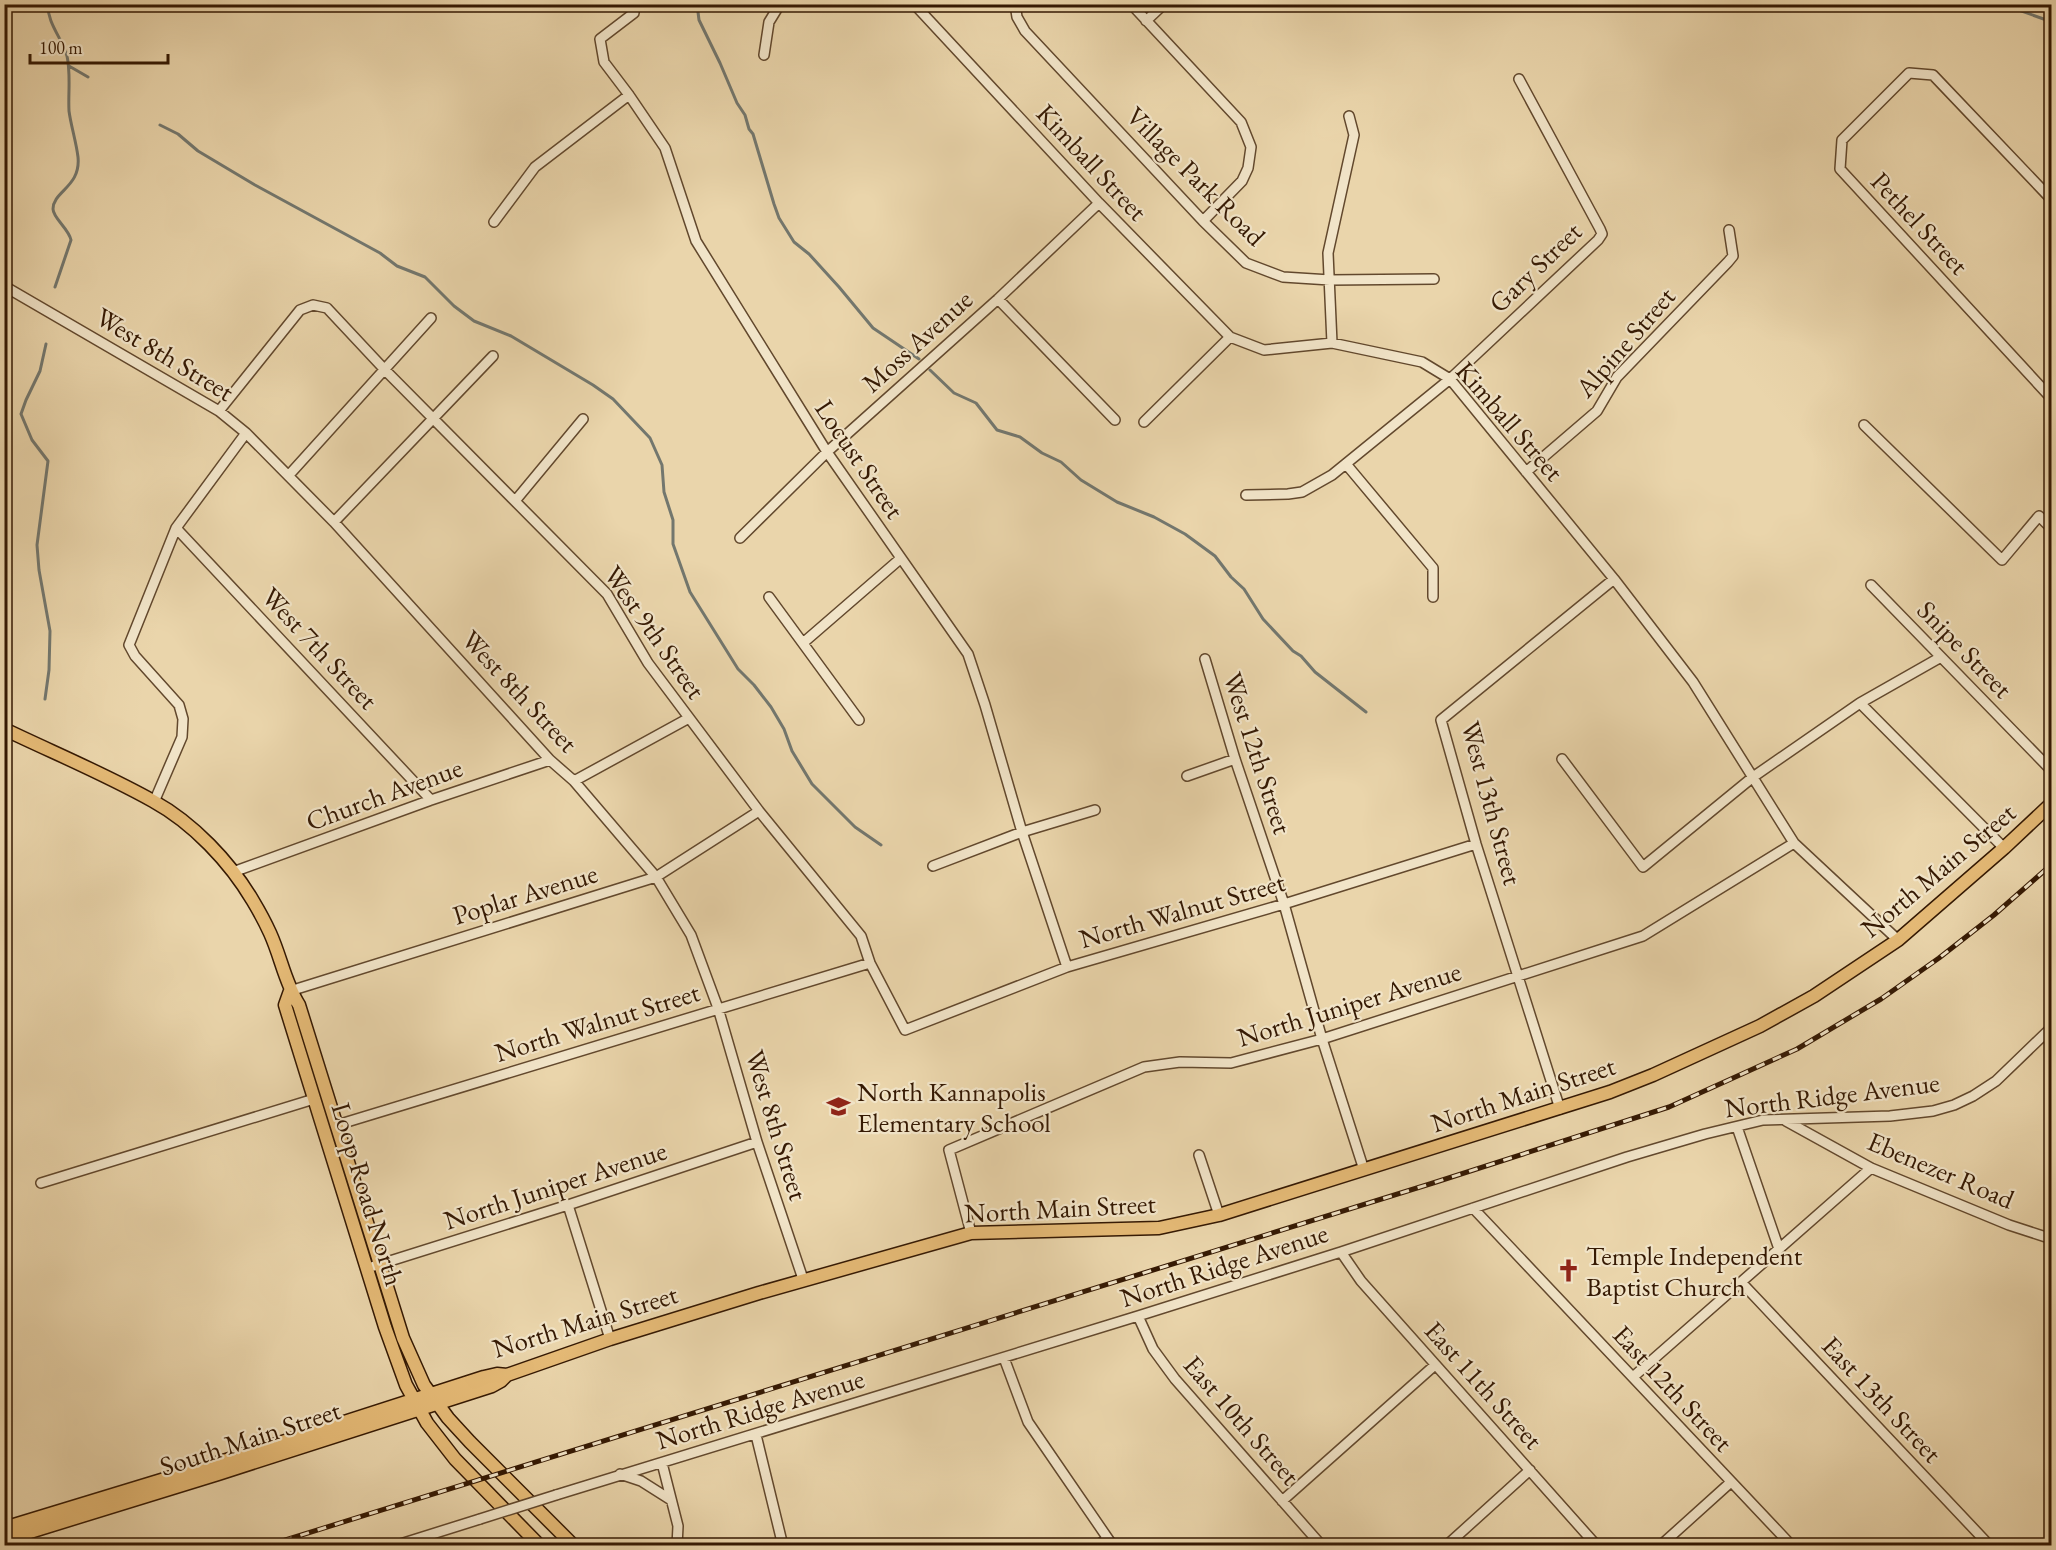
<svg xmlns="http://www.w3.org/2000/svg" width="2056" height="1550" font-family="'EB Garamond',serif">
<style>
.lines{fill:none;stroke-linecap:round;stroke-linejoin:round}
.stream{stroke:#73776e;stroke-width:3}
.minor-casing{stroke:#62482d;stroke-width:12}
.major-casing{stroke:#351903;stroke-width:15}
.minor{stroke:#f1e4c8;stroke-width:9}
.major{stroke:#e5ba76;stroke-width:12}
.rail-casing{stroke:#351903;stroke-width:5}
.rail{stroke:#f1e4c8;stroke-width:3;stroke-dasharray:9;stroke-linecap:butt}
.minor-bridge-casing{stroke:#62482d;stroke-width:12;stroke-linecap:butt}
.minor-bridge{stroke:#f1e4c8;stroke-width:9}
.labels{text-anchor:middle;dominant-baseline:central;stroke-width:4.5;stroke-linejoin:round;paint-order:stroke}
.street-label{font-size:27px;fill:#351903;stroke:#f1e4c8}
.poi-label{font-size:27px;fill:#351903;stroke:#f1e4c8;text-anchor:start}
</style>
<rect width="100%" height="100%" fill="#ead5ab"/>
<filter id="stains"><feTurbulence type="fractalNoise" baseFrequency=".00333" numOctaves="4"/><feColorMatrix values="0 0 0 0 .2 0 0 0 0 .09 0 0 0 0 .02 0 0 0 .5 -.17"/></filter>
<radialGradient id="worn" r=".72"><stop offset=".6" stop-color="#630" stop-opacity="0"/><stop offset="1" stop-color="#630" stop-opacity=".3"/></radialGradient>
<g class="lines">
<path class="stream" d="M48 4C47 23 62 38 67 56 71 74 68 93 69 111 71 126 76 141 78 157 81 187 53 191 53 209 53 218 69 229 71 240L55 287
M697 4 699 20 720 63 737 103 745 115 749 129 753 134 774 204 779 218 794 242 809 254 839 287 873 328 919 359
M2002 4 2052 22
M69 66 88 77
M160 125 178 134 198 151 255 185 380 253 397 266 425 277 454 306 474 321 511 336 593 385 613 399 650 438 662 465 664 492 673 520V544L690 592 738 669 754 685 771 707 784 729 792 751 812 784 855 827 881 845
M930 370 954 393 976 403 997 430 1020 437 1042 453 1061 462 1081 480 1117 502 1154 517 1185 534 1215 556 1231 577 1244 589 1263 619 1293 651 1301 656 1315 672 1366 712
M45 699 49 670 50 631 39 570 37 545 48 461 32 440 21 414 26 400 40 371 46 344"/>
<defs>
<path id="minor" d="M634 4V13L600 39 604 62 629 95 665 148 696 241 827 452 968 654 985 705 1022 832 1067 967
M914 4 1099 203 1230 337 1264 350 1332 343 1422 362 1450 379 1614 579 1693 682 1794 843 1898 940
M1015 4 1017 17 1025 31 1203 221 1246 263 1283 277 1330 280 1434 279
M1131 4 1241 122 1251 147 1248 168 1242 181 1203 221
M1146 21 1164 4
M764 55 769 22 780 4
M2052 200 1933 75 1909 73 1842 140 1840 169 2052 399
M494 222 535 167 629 95
M4 286 219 411 246 433 334 522 550 760 574 781 656 877 691 935 718 1008 757 1142 803 1279
M998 299 1115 420
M1332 343 1328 253 1354 135 1349 116
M219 411 300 310 313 305 327 308 385 370 607 594 648 663 759 811 861 936 870 963 905 1030 1067 967 1284 904 1476 844
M1144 422 1230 337
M1864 425 2002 560 2039 516 2052 529
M1346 464 1433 568V597
M1526 472 1597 411 1617 377 1728 262 1733 256 1729 230
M289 475 431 318
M1246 495 1288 494 1302 492 1332 475 1450 379 1598 240 1602 234 1600 229 1519 79
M515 501 583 419
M334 522 493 356
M176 528 431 800
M740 538 827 452 998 299 1099 203
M1871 585 2052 771
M769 597 859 720
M803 643 900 559
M1205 659 1235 759 1284 904 1322 1039 1364 1170
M1860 703 2004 848
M1562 759 1643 867 1753 777 1860 703 1941 657
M1187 776 1235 759
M574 781 689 718
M154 802 182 737 183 719 179 705 135 656 129 645 176 528 246 433
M933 866 1022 832 1095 810
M233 872 431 800 550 760
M290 991 656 877 759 811
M1560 1109 1476 844 1441 720 1614 579
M1786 1121 1871 1168 2009 1225 2052 1239
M337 1125 870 963
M1737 1127 1779 1249
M1199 1155 1219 1215
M41 1183 314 1099
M568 1205 610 1339
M1473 1208 1792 1546
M971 1233 949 1150 1144 1067 1180 1062 1231 1063 1322 1039 1643 936 1794 843
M1341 1252 1361 1281 1597 1546
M374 1266 568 1205 757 1142
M1741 1282 1990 1546
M1138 1316 1153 1349 1175 1379 1322 1546
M1004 1358 1028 1422 1113 1546
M1633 1377 1871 1168
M756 1435 783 1546
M662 1463 678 1526 677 1546
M620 1474 641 1481 671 1500
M556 1495 1138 1316 1341 1252 1627 1157 1705 1134 1763 1120 1890 1116 1933 1111 1954 1105 1973 1096 1996 1081 2052 1027
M1282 1501 1435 1365
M394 1546 480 1519
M1096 1546 1107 1539
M1446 1546 1530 1470
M1660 1546 1731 1482"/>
<path id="major" d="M4 729C54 753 105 774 153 801 193 823 230 862 253 901 259 911 265 922 270 933 281 957 285 983 299 1005L403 1338 424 1385 448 1418 470 1442 574 1546
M290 991 285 1005 385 1327 406 1385 427 1423 455 1459 540 1546
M4 1528 214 1464 484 1377 497 1374 507 1375 610 1339 759 1293 971 1233 1159 1228 1219 1215 1610 1092 1653 1075 1760 1026 1814 996 1898 940 2004 848 2052 803
M4 1540 218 1474 492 1386 501 1381 507 1375"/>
</defs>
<use href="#minor" class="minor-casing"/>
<use href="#major" class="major-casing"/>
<use href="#minor" class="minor"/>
<use href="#major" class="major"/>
<defs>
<path id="rail" d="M266 1546 1433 1183 1669 1107 1797 1049 1881 999 1939 958 1994 915 2052 864"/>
</defs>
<use href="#rail" class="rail-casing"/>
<use href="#rail" class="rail"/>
<defs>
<path id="minor-bridge" d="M480 1519 556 1495"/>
</defs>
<use href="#minor-bridge" class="minor-bridge-casing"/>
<use href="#minor-bridge" class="minor-bridge"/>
</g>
<defs>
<symbol id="school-bare" viewBox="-9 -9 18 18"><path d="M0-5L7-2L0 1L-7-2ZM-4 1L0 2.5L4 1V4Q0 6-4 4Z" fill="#8f2418" stroke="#f1e4c8" stroke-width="2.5" paint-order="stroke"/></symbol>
<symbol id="church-bare" viewBox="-9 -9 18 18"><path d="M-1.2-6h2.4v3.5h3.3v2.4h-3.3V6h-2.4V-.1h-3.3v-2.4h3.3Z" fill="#8f2418" stroke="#f1e4c8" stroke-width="2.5" paint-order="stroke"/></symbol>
</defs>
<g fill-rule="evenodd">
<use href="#school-bare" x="822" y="1090" width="33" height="33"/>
<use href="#church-bare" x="1552" y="1254" width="33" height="33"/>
</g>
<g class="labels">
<g class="street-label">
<text transform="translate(1092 162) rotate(47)">Kimball Street</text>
<text transform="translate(1196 176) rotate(45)">Village Park Road</text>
<text transform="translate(1920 223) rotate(47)">Pethel Street</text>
<text transform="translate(1535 267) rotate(-44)">Gary Street</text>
<text transform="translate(917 341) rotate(-42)">Moss Avenue</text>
<text transform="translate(1625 342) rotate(-49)">Alpine Street</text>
<text transform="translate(165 354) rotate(31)">West 8th Street</text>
<text transform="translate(1510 421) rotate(49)">Kimball Street</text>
<text transform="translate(860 459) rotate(56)">Locust Street</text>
<text transform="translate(655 632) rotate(55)">West 9th Street</text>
<text transform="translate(320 648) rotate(47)">West 7th Street</text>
<text transform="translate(1965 649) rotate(46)">Snipe Street</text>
<text transform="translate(520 691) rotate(47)">West 8th Street</text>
<text transform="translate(1258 753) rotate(72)">West 12th Street</text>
<text transform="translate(384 794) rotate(-20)">Church Avenue</text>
<text transform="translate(1492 803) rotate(75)">West 13th Street</text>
<text transform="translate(1938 870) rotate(-40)">North Main Street</text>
<text transform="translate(525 894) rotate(-17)">Poplar Avenue</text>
<text transform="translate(1182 910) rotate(-16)">North Walnut Street</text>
<text transform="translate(1349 1004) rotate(-17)">North Juniper Avenue</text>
<text transform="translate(597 1022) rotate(-17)">North Walnut Street</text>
<text transform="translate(1523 1094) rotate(-18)">North Main Street</text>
<text transform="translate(1832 1095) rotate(-7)">North Ridge Avenue</text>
<text transform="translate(777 1125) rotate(73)">West 8th Street</text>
<text transform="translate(1941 1170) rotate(23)">Ebenezer Road</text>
<text transform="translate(555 1185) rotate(-18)">North Juniper Avenue</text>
<text transform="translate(368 1194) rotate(73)">Loop Road North</text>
<text transform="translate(1060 1208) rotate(-3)">North Main Street</text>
<text transform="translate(1224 1265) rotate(-18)">North Ridge Avenue</text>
<text transform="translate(585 1321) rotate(-17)">North Main Street</text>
<text transform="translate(1484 1385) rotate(48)">East 11th Street</text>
<text transform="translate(1673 1388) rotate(47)">East 12th Street</text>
<text transform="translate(1882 1399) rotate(47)">East 13th Street</text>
<text transform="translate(760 1409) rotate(-17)">North Ridge Avenue</text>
<text transform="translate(1242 1420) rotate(49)">East 10th Street</text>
<text transform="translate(250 1438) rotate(-18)">South Main Street</text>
</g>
<g class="poi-label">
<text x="857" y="1091">North Kannapolis<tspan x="857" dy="31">Elementary School</tspan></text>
<text x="1586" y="1255">Temple Independent<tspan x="1586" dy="31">Baptist Church</tspan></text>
</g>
</g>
<rect width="2056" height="1550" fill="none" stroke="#ead5ab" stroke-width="24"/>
<rect x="6" y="6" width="2044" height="1538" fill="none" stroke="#351903" stroke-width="3"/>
<rect x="12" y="12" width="2032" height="1526" fill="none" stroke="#351903" stroke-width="1.5"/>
<path d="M30 54v9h138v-9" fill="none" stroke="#351903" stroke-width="3"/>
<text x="39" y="54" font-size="18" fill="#351903" stroke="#f1e4c8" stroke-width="4.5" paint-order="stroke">100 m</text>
<rect width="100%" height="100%" filter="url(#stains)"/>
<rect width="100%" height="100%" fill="url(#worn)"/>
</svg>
